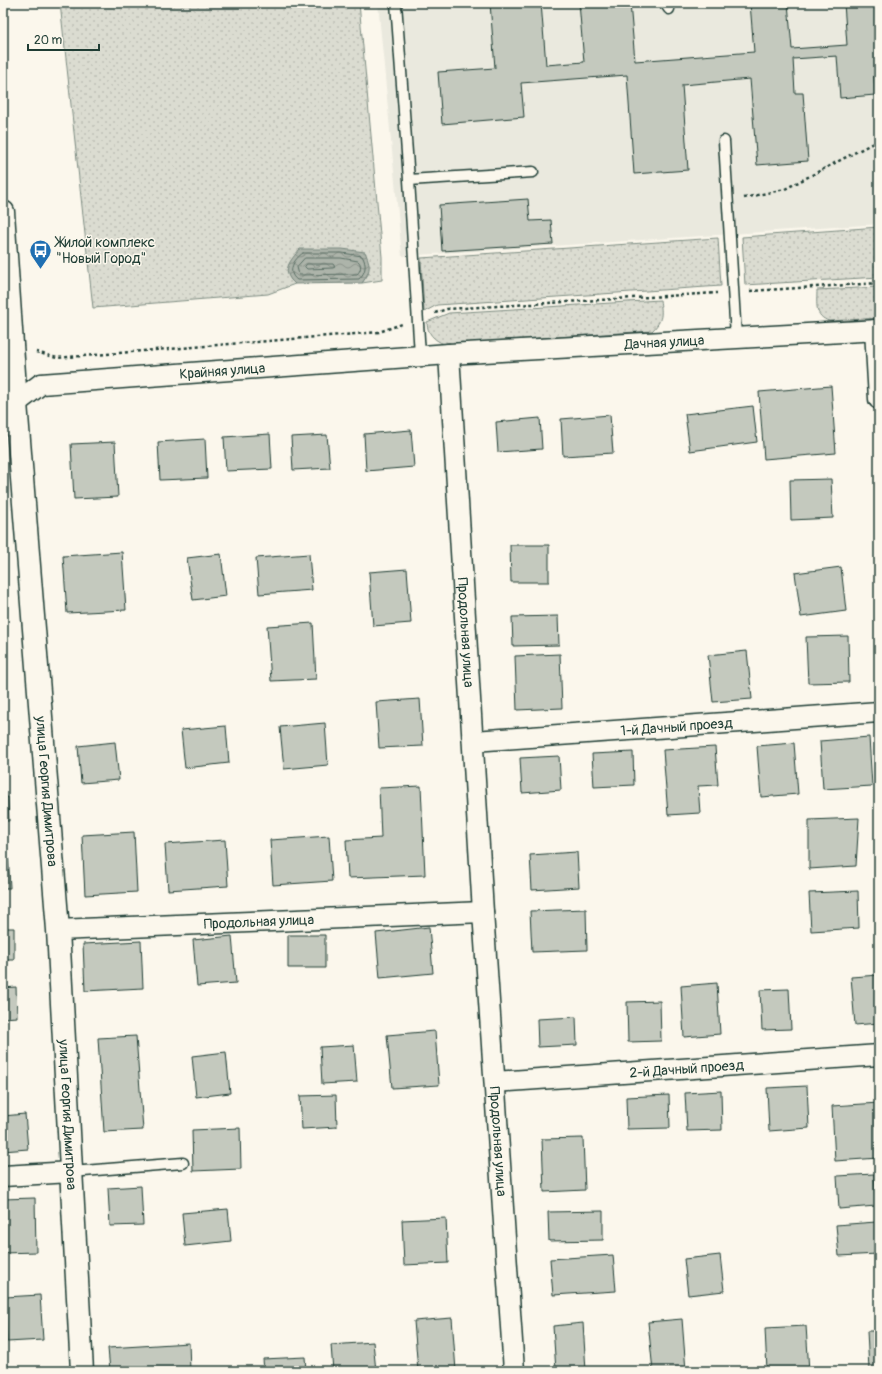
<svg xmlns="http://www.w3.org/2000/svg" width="882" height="1374" font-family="Pangolin,sans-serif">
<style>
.built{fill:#eae9de}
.grass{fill:url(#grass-dots);stroke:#7d8c82}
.water{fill:url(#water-waves);stroke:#74847b}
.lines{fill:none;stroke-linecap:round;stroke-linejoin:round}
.shore{stroke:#586d63;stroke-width:1}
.building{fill:#c4c9be;stroke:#1f3d34}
.lane-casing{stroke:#1f3d34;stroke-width:13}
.street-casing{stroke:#1f3d34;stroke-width:23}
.secondary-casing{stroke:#1f3d34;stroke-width:25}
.path{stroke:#1f3d34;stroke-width:2.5;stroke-dasharray:3 3;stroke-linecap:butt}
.lane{stroke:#fbf7ec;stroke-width:10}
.street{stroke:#fbf7ec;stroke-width:20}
.secondary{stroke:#fbf7ec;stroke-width:22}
.labels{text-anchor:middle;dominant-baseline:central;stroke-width:3;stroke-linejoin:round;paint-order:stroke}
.poi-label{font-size:14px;fill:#1f3d34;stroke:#fbf7ec;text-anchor:start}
.street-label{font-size:14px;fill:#1f3d34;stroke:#fbf7ec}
</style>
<defs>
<pattern id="grass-dots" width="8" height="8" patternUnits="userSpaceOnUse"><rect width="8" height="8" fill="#dbdcd1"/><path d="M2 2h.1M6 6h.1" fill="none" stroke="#bcbeb4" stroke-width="1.8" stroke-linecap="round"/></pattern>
<pattern id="water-waves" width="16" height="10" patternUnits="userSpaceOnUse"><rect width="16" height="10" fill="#adb4aa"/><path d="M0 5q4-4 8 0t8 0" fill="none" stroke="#8c948b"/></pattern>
</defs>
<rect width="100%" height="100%" fill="#fbf7ec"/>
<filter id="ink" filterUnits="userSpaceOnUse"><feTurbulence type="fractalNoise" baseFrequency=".025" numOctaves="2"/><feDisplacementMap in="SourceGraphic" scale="8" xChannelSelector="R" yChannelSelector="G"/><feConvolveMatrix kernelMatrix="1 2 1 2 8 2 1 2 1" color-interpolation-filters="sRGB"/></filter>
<g filter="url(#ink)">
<path class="built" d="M378 3H879V224L402 256Z"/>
<path class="grass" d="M60 3H359L382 257V280L362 283 369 273 290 279 295 284 268 294 93 308Z
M879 227V277L745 285 742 237Z
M718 238 721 286 437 305 424 312 421 258Z
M879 287V318L829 321C814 316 817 304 817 290Z
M660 300C662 314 663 320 652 331L444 344C434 340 427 333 427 322L449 313Z"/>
<path class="water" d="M300 249H342L365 252C371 266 371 270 362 283L295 284C280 271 290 261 300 249Z"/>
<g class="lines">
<path class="shore" d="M303 253H342L362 256C367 264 366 272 359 279L297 280C286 272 294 259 303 253Z
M305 258H341L358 261C362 264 361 271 357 274L299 275 297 267Z
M307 264H333L335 267 333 268 307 269 305 267Z"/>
</g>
<path class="building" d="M490 3H541L546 65 584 62 579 3H630L635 61 754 52 750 3H788L792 49 847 45 844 3H879V76H874L875 95 840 98 837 56 793 59 795 93H803L808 161 757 165 750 79 682 85 688 170 634 174 627 75 521 83 524 117 442 124 438 72 495 68Z
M528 199 530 221 551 220 553 244 442 251 439 205Z
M831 386 836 453 764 459 759 392Z
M753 406 757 442 690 451 685 414Z
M610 415 613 453 563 456 561 419Z
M540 418 542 449 498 452 496 422Z
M411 430 414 467 366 471 364 434Z
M270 434 272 469 226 471 224 437Z
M327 435 330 468 293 470 291 437Z
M205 439 207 478 160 480 158 442Z
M115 442 118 497 74 499 71 444Z
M831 479 833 518 791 520 790 480Z
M510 545H549V582H511Z
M122 552 126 610 67 613 63 556Z
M221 554 226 596 193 600 187 558Z
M309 554 312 590 259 594 256 558Z
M841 567 846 611 801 617 795 573Z
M407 569 411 623 373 626 369 572Z
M558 616 559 645 513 646 512 617Z
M313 623 316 679 271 681 267 626Z
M848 636 849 682 808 683 806 637Z
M747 651 752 699 713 702 708 655Z
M560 654 562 708 517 710 515 656Z
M420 699 423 746 379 748 376 702Z
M3 721 5 750H3Z
M325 723 328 765 284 769 280 727Z
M226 726 229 763 185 768 181 730Z
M869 737 872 786 823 789 820 741Z
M115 742 119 780 81 783 78 746Z
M794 743 798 794 761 797 757 746Z
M715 747 718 785 698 786 700 813 668 815 663 750Z
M633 752 634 785 594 787 592 754Z
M559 756 561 790 522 793 520 758Z
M421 786 425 875 348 878 346 840 381 838 379 788Z
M8 797 9 821H3V798Z
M859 818 856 866 809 869V820Z
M134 832 137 892 85 895 82 835Z
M329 836 332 881 273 885 270 840Z
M225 840 228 886 168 890 165 844Z
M3 850H8L10 888H3Z
M577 852 579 887 532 890 530 855Z
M858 891 859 928 811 931 809 893Z
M586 909 587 950 532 952 530 911Z
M429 927 433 973 380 978 376 933Z
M3 928H14V960H3Z
M288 935H325V968H288Z
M232 936 236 983 197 986 193 940Z
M141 941 143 988 85 991 83 944Z
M879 975V1023L855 1025 851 977Z
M717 983 720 1034 684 1037 681 986Z
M16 987 17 1017 3 1018V988Z
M789 989 791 1029 762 1030 760 990Z
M660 1001 661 1041 628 1042 627 1002Z
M576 1017 577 1045 538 1047 537 1019Z
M435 1031 439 1085 392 1088 387 1035Z
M136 1036 143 1130 104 1132 98 1038Z
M354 1045 357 1082 322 1084 320 1047Z
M226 1052 230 1093 196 1097 192 1056Z
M807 1086 809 1128 769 1131 767 1088Z
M721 1091 722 1130 687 1131 685 1093Z
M336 1095 337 1127 302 1129 300 1096Z
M669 1095 670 1128 627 1129 626 1097Z
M879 1103V1158L835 1161 832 1106Z
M25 1114 28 1149 3 1151V1116Z
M240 1128 241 1169 193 1171 192 1130Z
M583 1138 585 1190 544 1192 542 1139Z
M874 1174 876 1206 839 1209 837 1176Z
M141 1186 143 1225 110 1226 108 1188Z
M35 1198 36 1252 3 1253V1199Z
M228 1209 231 1241 185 1246 182 1213Z
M603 1211V1240L549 1241 548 1212Z
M446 1218 448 1263 404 1265 402 1220Z
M876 1222 878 1254 839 1256 836 1225Z
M613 1255 616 1291 553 1295 550 1259Z
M720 1255 724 1291 688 1295 684 1259Z
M40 1295 43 1340 7 1342 5 1297Z
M452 1318 456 1371H418L414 1321Z
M682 1319 686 1371H653L648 1322Z
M583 1323 586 1371H556L553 1326Z
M806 1326 809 1371H767L765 1328Z
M867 1331H879V1369L869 1370Z
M373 1342 376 1371H333L331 1345Z
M189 1343 190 1371H110L108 1348Z
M305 1357 306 1371H264L263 1359Z"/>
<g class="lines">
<defs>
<path id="lane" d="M396 3 409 180 420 355
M665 3 669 9
M724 141 736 337
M409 180 533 172
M71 1172 183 1163"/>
<g id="street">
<path d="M875 330 879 399"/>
<path id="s1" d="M449 354 483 912 514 1371"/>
<path id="s2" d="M3 410 16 403 41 384 449 354 879 330"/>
<path id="s3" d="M474 741 879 712"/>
<path id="s4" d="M58 930 483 912"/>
<path id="s5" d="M495 1082 879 1055"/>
<path d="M3 1176 71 1172"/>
</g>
<g id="secondary">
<path id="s6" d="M3 212 16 403 58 930 82 1371"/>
</g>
</defs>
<use href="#lane" class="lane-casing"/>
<use href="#street" class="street-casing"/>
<use href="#secondary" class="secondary-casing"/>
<path class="path" d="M744 198 785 189 879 140
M750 291 879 283
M435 313 447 309 717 293
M36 352 57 358 379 332 402 324"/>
<use href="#lane" class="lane"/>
<use href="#street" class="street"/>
<use href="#secondary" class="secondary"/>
</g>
</g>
<defs>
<symbol id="bus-pin" viewBox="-11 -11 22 30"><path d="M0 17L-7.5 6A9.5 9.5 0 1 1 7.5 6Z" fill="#1f6fb2" stroke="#fbf7ec"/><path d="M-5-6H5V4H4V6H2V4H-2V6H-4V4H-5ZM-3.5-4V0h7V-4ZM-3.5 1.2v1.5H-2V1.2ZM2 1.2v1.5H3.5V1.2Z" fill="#fff"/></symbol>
</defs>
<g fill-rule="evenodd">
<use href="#bus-pin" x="28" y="238" width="25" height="34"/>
</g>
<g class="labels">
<g class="poi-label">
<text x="56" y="242">Жилой комплекс<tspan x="56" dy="16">"Новый Город"</tspan></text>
</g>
<g class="street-label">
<text stroke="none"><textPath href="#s2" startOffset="671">Дачная улица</textPath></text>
<text stroke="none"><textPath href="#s2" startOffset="228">Крайняя улица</textPath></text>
<text stroke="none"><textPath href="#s1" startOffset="279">Продольная улица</textPath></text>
<text stroke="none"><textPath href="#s3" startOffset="203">1-й Дачный проезд</textPath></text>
<text stroke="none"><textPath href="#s6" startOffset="581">улица Георгия Димитрова</textPath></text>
<text stroke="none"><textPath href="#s4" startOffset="201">Продольная улица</textPath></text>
<text stroke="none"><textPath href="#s5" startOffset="192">2-й Дачный проезд</textPath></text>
<text stroke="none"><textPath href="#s6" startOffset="905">улица Георгия Димитрова</textPath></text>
<text stroke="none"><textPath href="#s1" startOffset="789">Продольная улица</textPath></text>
</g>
</g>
<rect width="882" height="1374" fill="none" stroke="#fbf7ec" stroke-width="16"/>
<rect x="8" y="8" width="866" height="1358" fill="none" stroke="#1f3d34" stroke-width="1.5" filter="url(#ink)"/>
<path d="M28 44v6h71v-6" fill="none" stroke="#1f3d34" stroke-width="2"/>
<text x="34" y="44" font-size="12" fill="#1f3d34" stroke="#fbf7ec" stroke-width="3" paint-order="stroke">20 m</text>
</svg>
